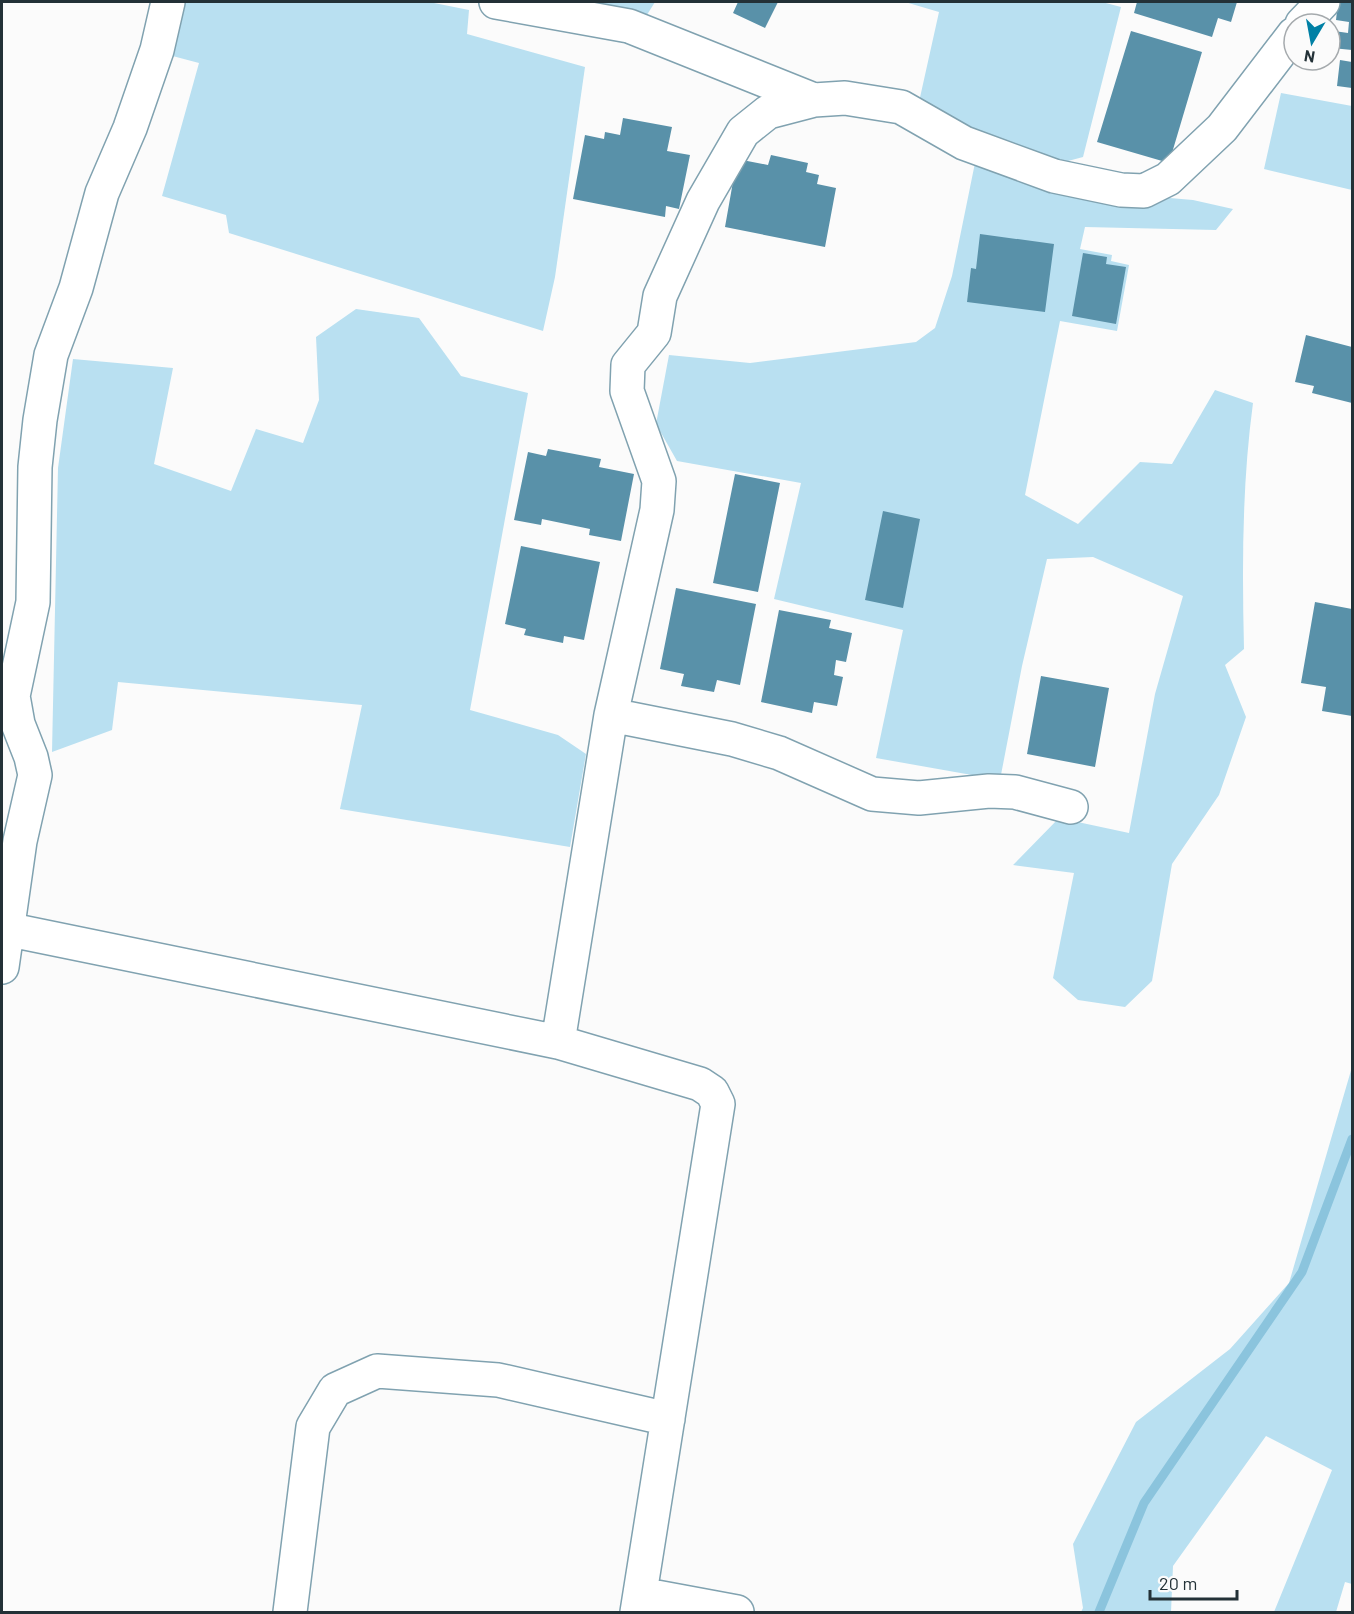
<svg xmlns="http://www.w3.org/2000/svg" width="1354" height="1614" font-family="Barlow,sans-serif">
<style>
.green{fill:#b9e0f1}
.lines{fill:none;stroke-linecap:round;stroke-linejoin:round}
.stream{stroke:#8bc4dd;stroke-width:9}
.building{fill:#5991a9}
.minor-casing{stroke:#80a2b0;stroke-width:36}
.minor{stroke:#fff;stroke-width:33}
</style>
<rect width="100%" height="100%" fill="#fbfbfb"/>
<path class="green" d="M181 2H429L469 10 467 34 585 67 555 277 543 331 229 233 226 215 162 196 199 63 165 54Z
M540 2H655L645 18Z
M905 2H1102L1121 7 1083 157 1053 165 983 140 919 102 939 12Z
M1281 93 1352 106V190L1264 169Z
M976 158 1077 190 1193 200 1233 209 1216 230 1085 227 1080 249 1112 255 1111 261 1129 265 1117 331 1060 321 1025 495 1078 524 1140 462 1172 464 1215 390 1253 403C1242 485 1242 566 1244 649L1225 665 1246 717 1219 795 1172 864 1152 981 1125 1007 1078 1000 1053 978 1074 873 1013 865 1059 818 1129 833 1155 694 1183 596 1093 557 1047 559 1022 666 1000 780 876 758 903 630 774 599 801 483 677 461 656 424 669 355 750 363 916 342 935 328 952 276Z
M356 309 419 318 461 376 528 393 470 710 558 735 586 754 570 847 340 809 362 705 118 682 112 730 52 752 58 468 73 359 173 368 154 464 231 491 256 429 303 443 319 400 316 337Z
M1352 1067V1584L1345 1582 1336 1612H1274L1332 1470 1266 1436 1173 1566 1171 1612H1081L1083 1608 1073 1544 1136 1422 1230 1349 1289 1283Z"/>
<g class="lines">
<path class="stream" d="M1099 1612 1144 1503 1302 1272 1352 1139"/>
</g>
<path class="building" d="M738 2H778L765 28 733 13Z
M1137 2H1237L1231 22 1218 18 1212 37 1134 13Z
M1338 2H1352V50L1332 48 1334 31 1348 33 1349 22 1336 20Z
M1131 31 1202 52 1169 163 1097 142Z
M1340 60 1352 62V88L1337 86Z
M623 118 672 127 667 151 690 155 679 209 666 206 665 217 573 199 585 135 604 139 605 132 620 135Z
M771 155 808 163 806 172 819 175 817 184 836 188 825 247 725 227 737 159 768 165Z
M980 234 1054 244 1045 312 967 302 971 268 976 269Z
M1083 253 1107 257 1106 264 1126 267 1116 324 1072 316Z
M1306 335 1352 347V403L1312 393 1314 386 1295 382Z
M548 449 601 459 599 467 634 474 621 541 589 535 590 529 542 519 541 525 514 520 528 452 546 456Z
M735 474 780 483 758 592 713 583Z
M883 511 920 519 903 608 865 600Z
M521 546 600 562 584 640 564 636 563 643 524 635 526 629 505 624Z
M676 588 756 604 740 685 717 680 714 692 681 686 684 674 660 669Z
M1315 602 1352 609V716L1322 711 1326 687 1301 683Z
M779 610 831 620 829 628 852 633 846 662 836 660 834 675 843 677 837 706 814 702 812 713 761 702Z
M1041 676 1109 688 1095 767 1027 754Z"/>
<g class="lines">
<defs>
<path id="minor" d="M496 2 629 26 814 100
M1302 24 1323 2
M611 715 732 739 779 753 872 794 919 798 989 791 1015 792 1071 807
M6 929 558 1042 700 1084 712 1092 718 1104 637 1612
M2 967 20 841 35 775 31 757 18 724 13 696 33 602 35 467 40 420 51 355 76 288 102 193 130 128 157 50 168 2
M558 1042 611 715 657 510 659 481 627 391 628 365 654 333 660 296 703 201 743 132 768 112 814 100 845 98 901 107 964 143 1054 176 1121 190 1144 191 1168 179 1222 128 1294 34
M640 1594 737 1612
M290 1612 313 1427 335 1390 377 1371 498 1380 668 1419"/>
</defs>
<use href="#minor" class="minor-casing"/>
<use href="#minor" class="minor"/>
</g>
<rect width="1354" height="1614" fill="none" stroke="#233137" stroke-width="6"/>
<g transform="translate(1312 42) rotate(190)"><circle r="28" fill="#fbfbfb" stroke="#a5aaad" stroke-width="1.5"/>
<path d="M0-4.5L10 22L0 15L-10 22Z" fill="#0080a5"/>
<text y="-9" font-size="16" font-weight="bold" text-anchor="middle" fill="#233137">N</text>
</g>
<path d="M1150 1590v9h87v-9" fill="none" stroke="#233137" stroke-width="3"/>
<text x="1159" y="1590" font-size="18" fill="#233137" stroke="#fbfbfb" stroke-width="4.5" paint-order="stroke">20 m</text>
</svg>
